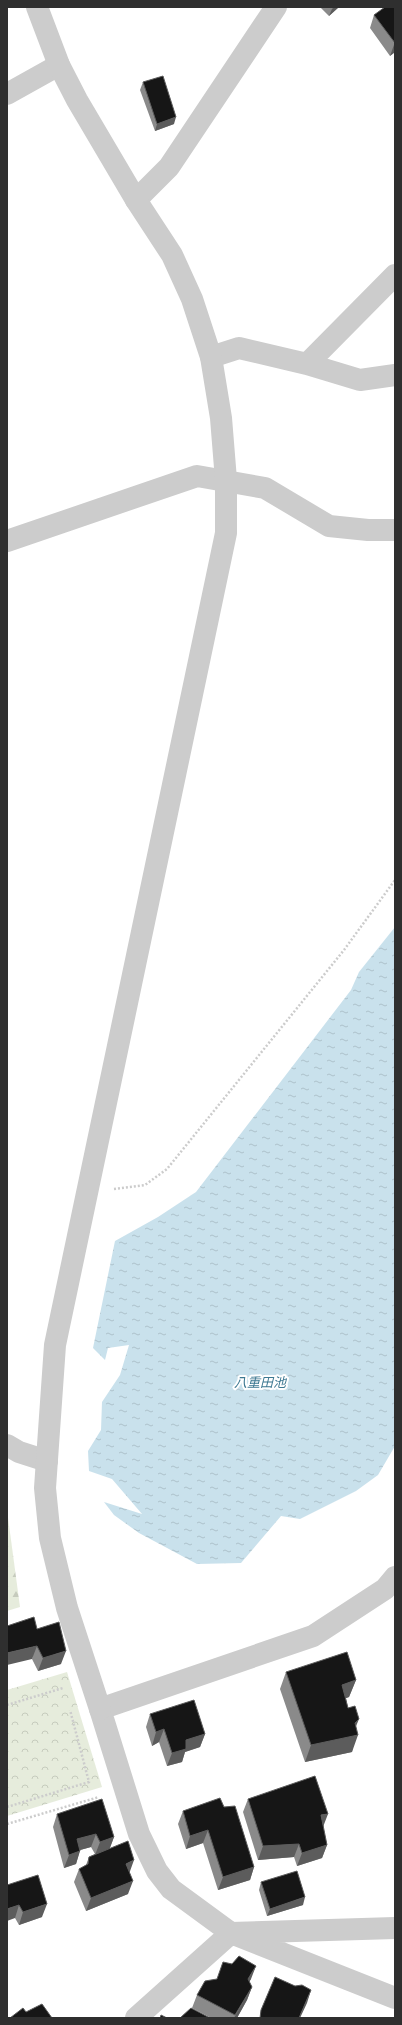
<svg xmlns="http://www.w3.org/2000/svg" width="402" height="2025" font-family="Arial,'Noto Sans JP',sans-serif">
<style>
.forest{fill:url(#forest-firs)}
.park{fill:url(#park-crowns)}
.water{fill:url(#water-ripples)}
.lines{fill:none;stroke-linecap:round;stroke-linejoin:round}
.path{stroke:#ccc;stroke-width:2.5;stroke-dasharray:2 2;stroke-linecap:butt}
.minor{stroke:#ccc;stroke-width:22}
.tertiary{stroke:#ccc;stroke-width:22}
.wall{fill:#8a8a8a}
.shaded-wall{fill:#5c5c5c}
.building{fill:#161616;stroke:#5c5c5c}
.labels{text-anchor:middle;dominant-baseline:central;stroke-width:4;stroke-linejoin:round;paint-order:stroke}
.water-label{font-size:13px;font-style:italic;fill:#3d7891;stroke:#fff}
</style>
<defs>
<pattern id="forest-firs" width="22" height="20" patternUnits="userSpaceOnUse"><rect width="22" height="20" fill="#e6ecdc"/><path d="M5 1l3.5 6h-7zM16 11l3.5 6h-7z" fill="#c6cbbd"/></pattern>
<pattern id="park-crowns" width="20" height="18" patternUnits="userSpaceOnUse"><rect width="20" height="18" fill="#e6ecdc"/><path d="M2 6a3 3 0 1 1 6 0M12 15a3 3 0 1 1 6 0" fill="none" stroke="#c6cbbd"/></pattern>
<pattern id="water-ripples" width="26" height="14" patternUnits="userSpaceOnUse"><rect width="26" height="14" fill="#c9e1ec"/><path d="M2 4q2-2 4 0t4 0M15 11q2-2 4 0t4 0" fill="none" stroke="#adc1cb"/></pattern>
</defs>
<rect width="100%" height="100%" fill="#fff"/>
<path class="forest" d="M7 1510 20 1607 7 1611Z"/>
<path class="park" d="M67 1672 102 1787 7 1816V1690Z"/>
<path class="water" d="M395 927V1446L378 1475 356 1491 300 1519 281 1516 241 1563 197 1564 139 1533 114 1515 104 1502 142 1514 112 1479 89 1471 88 1451 101 1430 102 1402 120 1375 129 1345 108 1348 105 1360 93 1348 115 1241 158 1217 196 1192 351 990 359 972Z"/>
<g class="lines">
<path class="path" d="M114 1189 145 1185 167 1169 344 950 395 880
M7 1705 63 1688
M7 1807 89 1782 70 1710
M7 1824 99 1797"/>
<path class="minor" d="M7 94 59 65
M136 200 169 167 276 7
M211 357 239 348 307 364 360 380 395 375
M307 364 395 275
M7 541 197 476 265 488 329 526 368 530H395
M7 1445 19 1452 47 1461
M395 1577 385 1589 313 1636 100 1709 139 1834 157 1871 171 1889 231 1933 395 1998
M136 2018 231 1933 395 1928"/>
<path class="tertiary" d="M37 7 59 65 77 100 136 200 172 255 192 299 211 357 221 418 226 480V533L55 1345 45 1488 50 1538 67 1608 100 1709"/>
</g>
<path class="wall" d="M320 7H339L329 16Z
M395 7V52L390 56 370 28 374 15Z
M143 82 174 124 155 131 140 90Z
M37 1629 61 1664 38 1671 32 1659Z
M286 1672 356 1680 349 1697 346 1698 348 1708 356 1726 352 1752 305 1762 280 1689Z
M150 1714 205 1734 200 1747 185 1752 182 1762 167 1766 159 1742 152 1746 146 1727Z
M248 1799 323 1826 327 1845 322 1858 297 1866 294 1857 258 1860 243 1812Z
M224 1807 254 1867 250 1880 218 1890 203 1843 186 1849 178 1824 183 1811Z
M57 1814 114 1837 110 1848 129 1873 128 1894 86 1911 74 1882 79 1869 86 1865 89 1857 95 1854 91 1847 80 1850 76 1864 64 1868 53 1827Z
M261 1882 303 1905 267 1916 259 1890Z
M7 1885 42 1917 19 1925 15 1918Z
M232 1964 251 1979 249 1982 252 1987 247 2000 237 2018H211L192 2008 197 1995 217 1979Z"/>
<path class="shaded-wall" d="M334 7H339L329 16 332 9Z
M395 42V52L390 56Z
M176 117 174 124 155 131 157 124Z
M37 1646 32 1659 7 1665V1653Z
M66 1651 61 1664 38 1671 43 1658Z
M356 1680 349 1697 336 1702 342 1685Z
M359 1719 352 1736 358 1735 352 1752 305 1762 311 1745 355 1723Z
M164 1729 159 1742 152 1746 156 1732Z
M205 1734 200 1747 185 1752 182 1762 167 1766 172 1753 186 1740Z
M328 1814 323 1827 321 1815Z
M208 1830 203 1843 186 1849 190 1836Z
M96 1834 91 1847 73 1852 77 1839Z
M114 1837 109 1850 95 1855 100 1842Z
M299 1844 294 1857 258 1860 263 1846Z
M327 1845 322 1858 297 1866 302 1853Z
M80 1851 76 1864 64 1868 69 1855Z
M134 1860 129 1874 126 1864Z
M254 1867 250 1880 218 1890 223 1877Z
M133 1881 128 1894 86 1911 91 1898Z
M305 1897 303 1905 267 1916 270 1909Z
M47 1904 42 1917 19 1925 23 1912Z
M19 1905 15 1918 7 1921V1909Z
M256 1966 251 1979 243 1992 248 1979Z
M252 1987 247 2000 237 2018H234Z
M311 1990 307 2003 300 2018H299Z"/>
<path class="building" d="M385 7H395V43L374 15Z
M163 76 176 117 157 124 143 82Z
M34 1617 37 1629 59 1622 66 1651 43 1658 37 1646 7 1653V1626Z
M347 1652 356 1680 342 1685 348 1708 355 1706 359 1719 355 1723 358 1735 311 1745 286 1672Z
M194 1700 205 1734 186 1740V1749L172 1753 164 1729 156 1732 150 1714Z
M315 1776 328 1814 321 1815 327 1845 302 1853 299 1844 263 1846 248 1799Z
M220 1798 224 1807 235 1806 254 1867 223 1877 208 1830 190 1836 183 1811Z
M102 1799 114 1837 100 1842 96 1834 77 1839 80 1851 69 1855 57 1814Z
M128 1841 134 1860 126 1864 133 1881 91 1898 79 1869 88 1864 89 1857Z
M297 1871 305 1897 270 1909 261 1882Z
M38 1875 47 1904 23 1912 19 1905 7 1909V1885Z
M239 1956 256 1966 248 1979 252 1987 235 2015 197 1995 205 1981 217 1979 223 1962 232 1964Z
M275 1977 295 1986 302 1985 311 1990 299 2018H260L261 2010Z
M42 2004 52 2018H10L23 2008 26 2012Z
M191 2008 210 2018H180Z
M161 2015 167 2018H160Z"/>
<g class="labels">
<g class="water-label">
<text x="260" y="1382">八重田池</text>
</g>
</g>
<rect width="402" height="2025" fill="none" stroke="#2f2f2f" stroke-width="16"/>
</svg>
